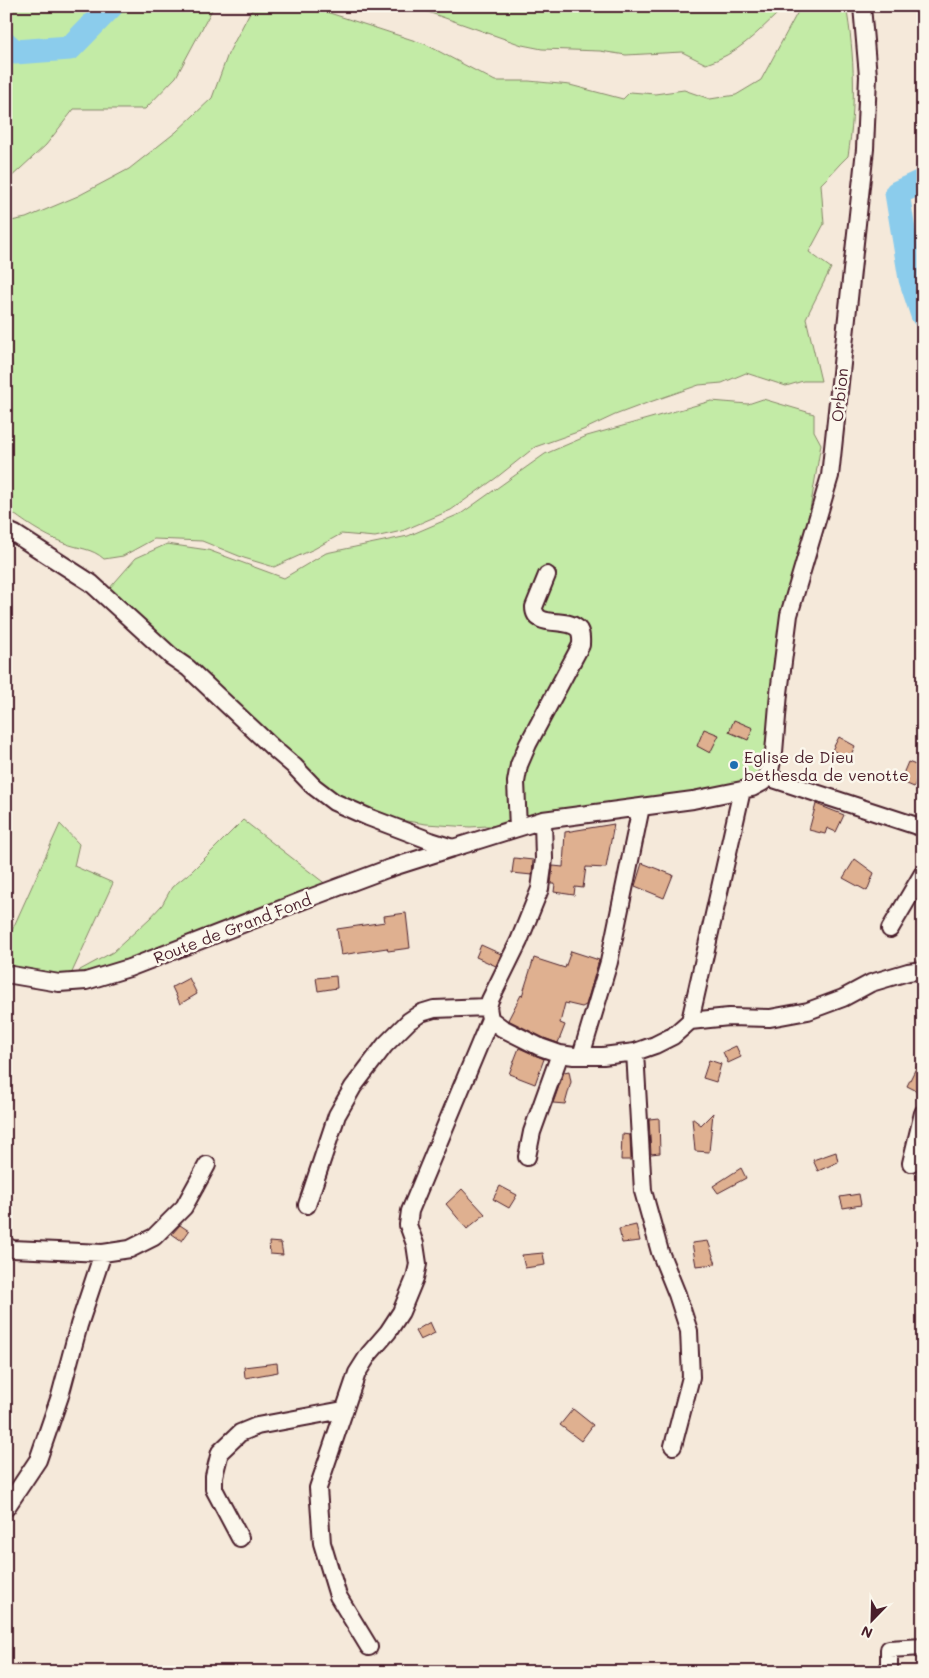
<svg xmlns="http://www.w3.org/2000/svg" width="929" height="1678" font-family="Mali,sans-serif">
<style>
.green{fill:#c3eba6;stroke:#868568}
.lines{fill:none;stroke-linecap:round;stroke-linejoin:round}
.river{stroke:#8bccec;stroke-width:25}
.building{fill:#dfb090;stroke:#4a1f2b}
.minor-casing{stroke:#4a1f2b;stroke-width:20}
.minor{stroke:#fbf7ec;stroke-width:16}
.poi-dot{fill:#1f6fb2;stroke:#fbf7ec;stroke-width:2}
.labels{text-anchor:middle;dominant-baseline:central;stroke-width:5;stroke-linejoin:round;paint-order:stroke}
.street-label{font-size:16px;fill:#4a1f2b;stroke:#fbf7ec}
.poi-label{font-size:16px;fill:#4a1f2b;stroke:#fbf7ec;text-anchor:start}
</style>
<rect width="100%" height="100%" fill="#f5e9da"/>
<filter id="ink" filterUnits="userSpaceOnUse"><feTurbulence type="fractalNoise" baseFrequency=".02" numOctaves="2"/><feDisplacementMap in="SourceGraphic" scale="10" xChannelSelector="R" yChannelSelector="G"/><feConvolveMatrix kernelMatrix="1 2 1 2 8 2 1 2 1" color-interpolation-filters="sRGB"/></filter>
<g filter="url(#ink)">
<path class="green" d="M6 6H214L176 77 145 109H74L46 145 8 180H6Z
M257 6H308L425 44 495 81H529L570 85 623 99 630 92 655 94 684 90 710 99 736 95 761 80 801 6H846C855 56 856 106 848 156 838 165 831 175 821 184L824 224 809 252 831 268 806 318 821 381H803L786 386 746 373 722 383 699 385 647 403 615 415 583 430 535 447 496 478 451 510 402 531 375 537 341 534 314 549 274 567 244 558 202 541 154 539 123 556 104 559C92 548 79 549 64 543 43 535 24 522 6 508V222L26 218 78 196 129 169 176 132 212 98 228 54 250 12Z
M417 6H780L778 13C755 35 737 54 706 64L682 52 626 55 600 51 542 49 522 45 425 11Z
M763 399 814 414V431L821 444 798 581 775 761 747 786 541 823 470 827 426 824 374 816 324 788 190 660 108 590 136 558 167 544 208 550 284 578 326 553 408 536 462 513 545 454 587 436 711 401 748 404Z
M243 820 336 892 75 982 80 970 113 952 150 918 162 905 172 887 192 871Z
M60 824 79 844 74 866 113 883 68 981 39 978 14 966 6 967V937H9Z"/>
<g class="lines">
<path class="river" d="M6 44 15 52 70 48 111 6
M923 181 897 193 911 279 923 315"/>
</g>
<path class="building" d="M734 720 753 728 748 740 729 732Z
M704 729 719 735 710 753 697 746Z
M839 737 855 746 849 759 832 750Z
M908 762 921 767 914 787 900 781Z
M816 804 844 815 836 832 827 828 825 834 809 830Z
M614 824 606 868 586 867 583 888 575 887 574 895 554 892 555 884H551L553 866 563 867 565 832Z
M514 858 533 860 532 875 512 873Z
M855 859 874 873 867 891 843 878Z
M642 863 673 875 664 898 635 886Z
M406 913 410 948 388 951 387 948 341 955 337 929 385 922 384 916Z
M481 945 501 954 496 966 476 957Z
M571 951 599 960 586 1005 582 1007 565 1003 560 1023 565 1025 558 1043 544 1038 508 1020 521 995 522 996 534 958 565 968Z
M336 976 337 988 318 991 316 978Z
M189 978 197 994 180 1004 172 987Z
M736 1046 741 1057 728 1063 723 1052Z
M519 1048 544 1059 535 1084 509 1074Z
M923 1054V1078L917 1091 907 1086Z
M709 1060 721 1064 716 1082 703 1078Z
M569 1071 571 1082 565 1104 553 1103 564 1072Z
M713 1113 709 1152 695 1151 692 1118 701 1125Z
M659 1118 660 1153 651 1154 649 1119Z
M622 1134 630 1135 631 1160H621Z
M836 1152 838 1162 818 1171 813 1160Z
M741 1168 746 1178 718 1193 713 1186Z
M500 1186 517 1195 509 1208 493 1199Z
M462 1189 485 1214 467 1229 446 1204Z
M859 1194 861 1205 843 1208 840 1197Z
M180 1225 189 1231 182 1241 172 1234Z
M636 1225 640 1241 622 1243 619 1229Z
M708 1241 716 1264 696 1266 692 1243Z
M269 1242 281 1243 283 1255 270 1254Z
M543 1253 545 1265 525 1268 522 1255Z
M430 1322 435 1333 420 1340 415 1331Z
M277 1363 278 1372 245 1378 244 1367Z
M573 1409 593 1425 581 1441 560 1425Z"/>
<g class="lines">
<defs>
<path id="minor" d="M6 530 15 534 91 583 172 657 188 668 273 748 294 766 313 786 334 802 368 817 431 841 453 848 543 820 693 800 742 790 752 788 763 782 770 770 774 752 779 693 789 615 830 476 865 149 868 76 862 6
M767 777 923 828
M518 828 516 782 519 765 528 744 581 645C581 640 582 635 579 630 569 616 534 630 534 607L547 575
M890 929 923 873
M6 974 59 983 86 981 129 968 304 900 387 869 453 848
M490 1019 502 1028 540 1047 560 1054 574 1056H603L635 1052 655 1045 673 1036 690 1021 729 1017 770 1018 808 1011 843 998 871 983 908 972 923 970
M690 1021 742 790
M635 1052 643 1191 660 1252 677 1294 689 1331 691 1377 673 1446
M581 1056 609 962 641 807
M527 1157 532 1132 560 1054
M911 1163 923 1113
M307 1205 337 1115 353 1087 385 1045 409 1021 421 1013 434 1009 488 1007
M6 1246 12 1249 103 1253 130 1249 154 1237 184 1207 207 1165
M6 1508 38 1460 60 1396 79 1325 103 1253
M240 1538 214 1489V1476L220 1452 240 1433 257 1426 343 1410
M369 1647 338 1596 322 1543 318 1488 357 1373 369 1354 388 1332 401 1312 415 1278 418 1264 415 1244 408 1225 410 1211 490 1019 488 1007 490 1000 519 941 540 889 544 859 543 820
M889 1672V1649L923 1647"/>
</defs>
<use href="#minor" class="minor-casing"/>
<use href="#minor" class="minor"/>
</g>
</g>
<circle class="poi-dot" cx="734" cy="765" r="5"/>
<g class="labels">
<g class="street-label">
<text transform="translate(839 395) rotate(-84)">Orbion</text>
<text transform="translate(232 928) rotate(-21)">Route de Grand Fond</text>
</g>
<g class="poi-label">
<text x="744" y="756">Eglise de Dieu<tspan x="744" dy="18">bethesda de venotte</tspan></text>
</g>
</g>
<rect width="929" height="1678" fill="none" stroke="#fbf7ec" stroke-width="25"/>
<rect x="12" y="12" width="904" height="1653" fill="none" stroke="#4a1f2b" stroke-width="2" filter="url(#ink)"/>
<g transform="translate(872 1620) rotate(203)" stroke="#fbf7ec" stroke-width="4" paint-order="stroke">
<path d="M0-4L9 19L0 12L-9 19Z" fill="#4a1f2b"/>
<text y="-8" font-size="14" font-weight="bold" text-anchor="middle" fill="#4a1f2b">N</text>
</g>
</svg>
